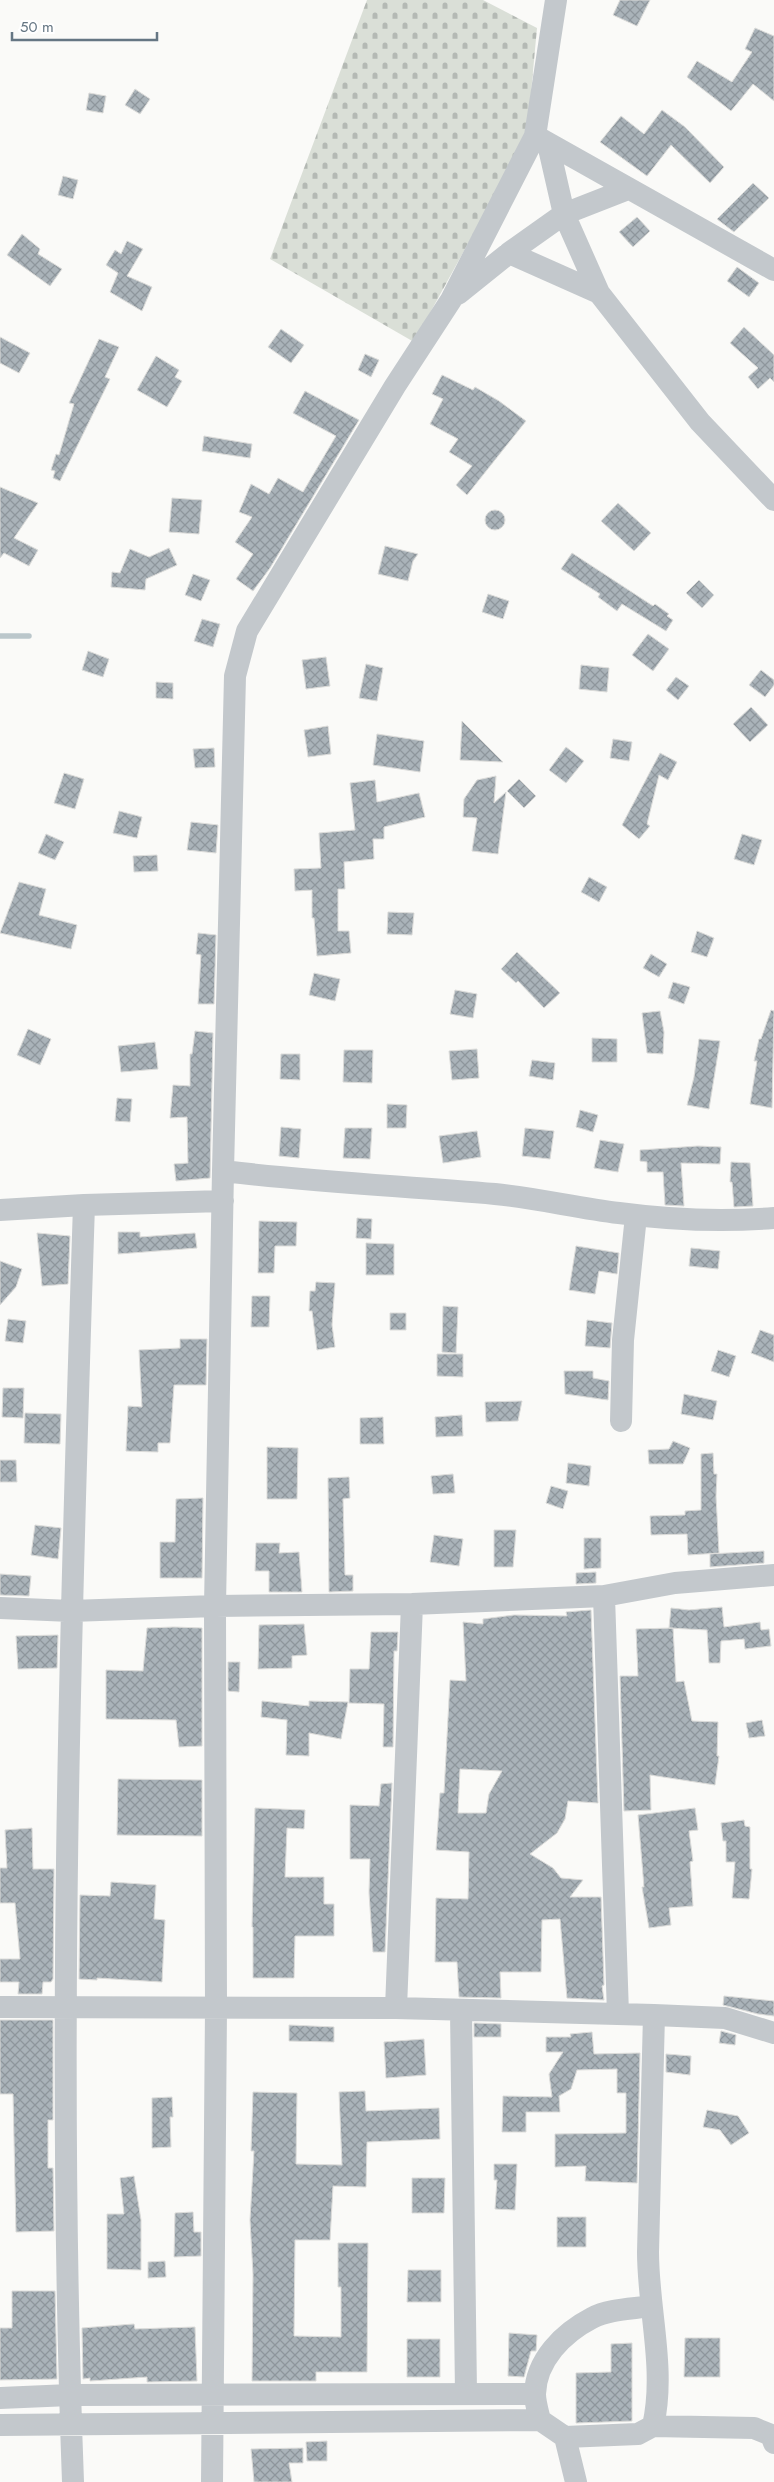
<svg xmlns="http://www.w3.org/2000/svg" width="774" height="2482" font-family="Jost,sans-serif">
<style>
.cemetery{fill:url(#cemetery-stones)}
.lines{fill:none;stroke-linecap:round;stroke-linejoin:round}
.stream{stroke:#bbc7cb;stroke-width:5.5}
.building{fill:url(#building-cross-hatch);stroke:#dcdcda;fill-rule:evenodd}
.minor{stroke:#c3c8cc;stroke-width:22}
</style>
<defs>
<pattern id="cemetery-stones" width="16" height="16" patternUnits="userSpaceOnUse" patternTransform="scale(1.25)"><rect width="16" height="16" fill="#dadfd7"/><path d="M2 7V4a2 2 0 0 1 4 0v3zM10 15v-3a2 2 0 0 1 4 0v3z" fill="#b4b9b4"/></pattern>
<pattern id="building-cross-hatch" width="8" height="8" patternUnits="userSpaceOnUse" patternTransform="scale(1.25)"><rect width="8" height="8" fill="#aab3b9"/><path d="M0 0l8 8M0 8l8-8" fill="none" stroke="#8e969c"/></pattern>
</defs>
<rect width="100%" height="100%" fill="#fafaf8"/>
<path class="cemetery" d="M367 0H483L537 28 527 136 414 342 270 259Z"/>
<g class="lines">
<path class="stream" d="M0 636H29"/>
</g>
<path class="building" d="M620 0H650L637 26 613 15Z
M755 28 774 36V101L753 84 731 111 687 77 697 61 732 82 752 52 745 49Z
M135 89 150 99 140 114 125 105Z
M89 93 106 96 103 113 86 110Z
M662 110 685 127 724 167 710 183 671 145 647 176 600 142 621 116 644 134Z
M63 176 78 180 73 199 58 195Z
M753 183 769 198 734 232 717 219Z
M637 217 650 231 633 247 619 232Z
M22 234 40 249 38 254 62 269 50 286 7 255Z
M127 241 143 249 127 276 152 287 142 311 110 292 118 273 106 265 115 250 121 254Z
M737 267 759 283 749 297 727 281Z
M744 327 774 355V382L770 378 758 389 748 377 758 368 730 343Z
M281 329 304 345 291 363 268 347Z
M0 337 30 353 19 373 0 363Z
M99 339 119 347 105 377 110 379 60 481 53 478 55 471 51 470 56 454 59 455 74 404 69 403Z
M365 354 379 360 371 377 358 370Z
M156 356 179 370 175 377 182 381 167 407 137 390Z
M442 375 473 390 475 387 499 401 526 421 467 495 456 485 472 466 449 452 458 439 430 424 443 399 432 394Z
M305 391 359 420 270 568 253 591 236 579 253 554 235 542 252 517 239 512 251 484 269 494 278 478 303 492 336 436 293 413Z
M204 436 252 444 250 458 202 451Z
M0 487 38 503 14 538 38 550 29 566 4 553 0 558Z
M172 498 202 500 199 534 169 532Z
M618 503 651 533 634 551 601 521Z
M485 520a10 10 0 1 1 20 0a10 10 0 1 1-20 0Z
M385 546 418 554 413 561 408 581 378 574Z
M169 548 177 565 146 579 145 590 111 587 112 572 120 573 130 549 149 557Z
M572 553 653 606 655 604 669 614 667 616 673 620 666 631 622 604 617 611 598 597 600 594 561 569Z
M193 574 210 580 201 601 185 595Z
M699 580 714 595 702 608 686 593Z
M488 594 509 601 503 619 482 612Z
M202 619 220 624 213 647 194 641Z
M648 634 669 649 653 671 632 655Z
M88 651 109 659 103 677 82 670Z
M326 657 330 686 306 689 302 660Z
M366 664 383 668 377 701 359 698Z
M581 665 609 668 607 692 579 689Z
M761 670 774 680V685L765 697 749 685Z
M676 677 689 686 678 700 666 690Z
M156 682 173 683V699L156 698Z
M751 707 768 725 750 742 733 724Z
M462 721 503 762 460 760Z
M328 726 331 754 308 757 304 730Z
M377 734 424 741 420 772 373 765Z
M613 739 632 742 629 761 610 758Z
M566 747 584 761 566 783 549 770Z
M214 748 215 767 195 768 193 749Z
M660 753 677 762 668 780 659 775 647 824 650 826 639 839 622 825Z
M64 773 84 779 75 809 54 803Z
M496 776 494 803 506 792 498 854 472 851 477 818 463 817 464 799 477 780Z
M519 779 536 796 524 808 507 791Z
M375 780 377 802 419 793 425 817 384 827V839H373L374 859 344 862 345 889H338V931H349L351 953 317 956 314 918H312V890L295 891 294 869 321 868 319 833 355 830 350 783Z
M119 811 142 817 137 838 113 833Z
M191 822 218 825 216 853 187 850Z
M46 834 64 842 55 860 38 853Z
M742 834 762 840 754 865 734 859Z
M157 855 158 871 134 872 133 856Z
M589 877 607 887 599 902 581 892Z
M19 882 46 889 39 915 77 925 71 949 0 933Z
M388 912 414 913 412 935 387 934Z
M697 931 714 938 707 957 691 952Z
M198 933 216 935 214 1004H198L201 955 196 954Z
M517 952 560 993 544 1008 518 981 516 983 501 969Z
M651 954 667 964 659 977 643 968Z
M314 973 340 979 335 1001 309 995Z
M673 982 690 987 684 1004 668 998Z
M455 990 477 994 473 1018 450 1014Z
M771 1010 774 1011 772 1108 750 1104 757 1061H754L759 1039H761Z
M660 1011 664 1032 663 1054 647 1053 642 1013Z
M28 1029 51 1039 40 1065 17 1055Z
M195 1031 213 1033 210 1178 176 1181 174 1164 188 1163 187 1117 170 1118 173 1085 190 1086V1054H192Z
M592 1038 617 1039V1062H592Z
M699 1039 720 1041 709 1109 687 1105 694 1077Z
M155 1042 158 1069 121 1072 118 1046Z
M477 1049 479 1078 452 1080 449 1051Z
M344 1050H373L372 1083 343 1082Z
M281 1054H300V1080L280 1079Z
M532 1060 555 1063 553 1080 529 1076Z
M117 1098 132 1099 130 1122 115 1121Z
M387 1104 407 1105 406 1128H387Z
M580 1110 598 1115 593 1132 576 1127Z
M281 1127 301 1129 299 1158 279 1156Z
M345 1128H372L370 1159 343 1158Z
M525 1128 554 1131 550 1159 522 1156Z
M477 1131 481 1157 443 1163 439 1136Z
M600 1140 624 1144 618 1172 594 1168Z
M698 1146 721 1147 720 1164 681 1163 684 1206 665 1205 663 1172H647V1162L640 1161V1150Z
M731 1162 750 1163 753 1206 734 1207 732 1182H730Z
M357 1218 372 1219 371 1239 356 1238Z
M259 1221 297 1222 296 1246H275L274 1273H258Z
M118 1232H140V1237L195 1233 197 1248 118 1254Z
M37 1233 70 1236 68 1284 42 1286Z
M366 1243 394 1244V1275H366Z
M576 1246 619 1253 617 1274 599 1271 595 1294 569 1290Z
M691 1248 720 1251 718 1269 689 1266Z
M0 1261 22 1269 16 1287 0 1305Z
M316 1282 335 1283 332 1325 335 1347 317 1350 312 1311H309L310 1291H315Z
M252 1296H270L269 1327H251Z
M443 1306 458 1307 456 1353 442 1352Z
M390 1313H406V1330H390Z
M8 1319 26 1321 23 1343 5 1341Z
M587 1320 612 1323 610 1348 585 1346Z
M760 1330 774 1335V1362L751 1353Z
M180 1339H207L206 1385H174L170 1443H158V1452L126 1451 128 1406 142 1407 139 1350 180 1348Z
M718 1350 736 1356 729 1377 711 1371Z
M437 1354H463V1377L437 1376Z
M564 1371H593V1378L609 1381 608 1400 565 1394Z
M3 1388H24L23 1418 2 1417Z
M684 1394 717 1401 713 1420 681 1414Z
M522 1401 518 1421 486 1422 485 1402Z
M25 1413 61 1414 60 1444 24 1443Z
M462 1415 463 1436 436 1437 435 1417Z
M383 1417 384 1444H360V1418Z
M673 1441 690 1448 683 1464H649L648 1450 669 1449Z
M267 1447 298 1448 297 1499H267Z
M713 1453 714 1474H717L716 1496 719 1553 688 1555 687 1534 651 1535 650 1516 685 1515V1511L701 1510V1454Z
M0 1460H16L17 1482H0Z
M568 1463 591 1466 589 1486 566 1483Z
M453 1474 455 1493 433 1494 431 1476Z
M349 1477 350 1498 343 1499 345 1575H353V1591L329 1592 328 1478Z
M551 1486 568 1491 563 1509 546 1503Z
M203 1498 202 1578H160V1542H175L176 1499Z
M35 1525 61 1528 58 1559 31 1555Z
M494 1530H516L513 1567H494Z
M434 1535 463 1539 459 1566 430 1562Z
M584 1538H601V1568L584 1569Z
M256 1543H280L279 1553 299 1552 302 1592H269V1571H255Z
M764 1551V1563L710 1567V1554Z
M596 1572V1583L576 1584V1573Z
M0 1574 31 1576 29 1596 0 1595Z
M722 1607 724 1627 760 1622 761 1630 769 1629 771 1646 745 1649 744 1639 721 1641 720 1663H709L707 1630 669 1628 671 1608 689 1610Z
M591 1610 598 1803 568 1801 565 1819 557 1833 530 1854 553 1868 561 1878 583 1880 570 1897H601L604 1985 602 1986 604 2000 567 1998 560 1919 542 1920 541 1972H500L501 1998 459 1997 457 1962H435L436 1898 468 1899 469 1852 436 1850 440 1793H444L450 1680 466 1681 463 1622 483 1624V1619L514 1615 567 1616 566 1612ZM460 1769 502 1771 489 1794 486 1813H458Z
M304 1624 307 1655 292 1656V1668L258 1669 259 1625Z
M174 1627 202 1628V1746L179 1747 176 1720 106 1719V1670L143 1671 147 1628Z
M673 1628 676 1682 684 1681 692 1721 718 1722 717 1756H719L715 1785 650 1775 651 1810 624 1811 620 1676H638L636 1629Z
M371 1632H398L397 1651H394L393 1747H383L384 1704 349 1703 350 1669H369Z
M58 1635 57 1668 18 1669 16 1636Z
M228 1662H240L239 1692 228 1691Z
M262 1701 309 1706V1701L348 1702 341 1739 309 1733V1756L286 1755 287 1720 261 1717Z
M762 1720 765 1736 749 1738 746 1723Z
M118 1779 202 1780V1836L117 1835Z
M392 1783 385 1952H373L369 1893 370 1859H350V1805L379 1806 381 1784Z
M255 1808 305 1810 304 1829 287 1828 285 1877H324V1904H334V1936H295L294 1978H253V1927H252Z
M695 1808 698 1830 689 1831 693 1861 690 1862 693 1906 669 1908 671 1925 649 1928 642 1887H644L638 1815Z
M744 1820 745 1826 750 1827V1869H752L749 1899 732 1898 735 1862H726V1841H723L721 1823Z
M32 1828 33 1869H54L53 1979 51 1982H43L42 1994H18L19 1982H0V1959H20L15 1903H0V1868H7L5 1830Z
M111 1882 156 1885 154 1919 165 1920 162 1982 97 1978V1980L79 1979 80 1895 110 1896Z
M724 1996 774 2001V2016L758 2014 723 2005Z
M0 2020H53V2120H48V2168H53L54 2231 16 2232 13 2094H0Z
M474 2023 501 2024V2037H474Z
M289 2025 334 2027V2042L289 2041Z
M721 2031 736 2035 735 2045 719 2043Z
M592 2032 594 2054 640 2053 637 2183 585 2181 586 2166 555 2167V2134L626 2133V2093H617V2069L577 2070 571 2089 559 2096 560 2112H526V2132H502L503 2096 552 2097 549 2074 563 2052H546V2037H571L570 2034Z
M424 2039 426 2075 386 2078 384 2042Z
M666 2054 691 2056 690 2075 666 2072Z
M365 2091 366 2111 439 2108 440 2139 367 2142 366 2187 333 2186 330 2240H295L294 2336 341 2337V2287H338V2243H368L367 2372H316V2381H252L253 2274 250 2220 254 2151H251L253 2092 297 2093 296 2164 342 2165 339 2092Z
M172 2097 173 2117H170L171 2147 152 2148V2098Z
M707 2110 738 2116 749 2133 731 2145 720 2130 703 2127Z
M494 2164H517L515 2210 495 2209 497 2180H494Z
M134 2176 141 2220V2270L107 2269V2214H124L120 2178Z
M412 2178H445L444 2213H412Z
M193 2212 194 2232H201V2256L174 2257 175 2213Z
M557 2217H586V2247H557Z
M165 2261 166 2277 148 2278V2262Z
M408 2270H441V2302H407Z
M12 2291H55L57 2379 0 2380V2328H12Z
M134 2324 135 2329 195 2327 197 2381 147 2382V2377L90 2381V2378L83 2379 82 2328Z
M509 2333 537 2335 536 2351H531L524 2377 508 2376Z
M685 2338H720V2377H684Z
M407 2339H440V2377H407Z
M632 2343V2421L576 2423V2373L611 2372V2344Z
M327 2441V2461H307L306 2442Z
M303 2448V2463H289L292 2482H254L251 2449Z"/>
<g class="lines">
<path class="minor" d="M541 139 774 270
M548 144 564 214 599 293 700 422 774 500
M509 253 599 293
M458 294 509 253 564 214 628 189
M223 1171C313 1182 404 1186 495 1194 537 1198 577 1208 619 1213 671 1220 722 1222 774 1218
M0 1210 84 1205
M621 1421 623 1340 636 1216
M604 1596 618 2014
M0 1608 71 1611 215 1606 412 1604 604 1596 675 1583 774 1575
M0 2007 396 2008 654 2015 725 2018 774 2033
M396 2008 412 1604
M461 2010 466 2393
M0 2398 70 2395 535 2394
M0 2425 540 2420
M653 2426 754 2428 771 2435 774 2443
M565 2437 638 2434 653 2426C666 2369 648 2310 648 2252L654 2015
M73 2482C57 2056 70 1631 84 1205L223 1201
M212 2482 216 2009 215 1606 223 1171 235 676 247 631 395 386 451 300 535 136 556 0
M576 2482 565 2437 540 2420C538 2412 535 2402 535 2394 536 2360 563 2333 592 2318 609 2309 632 2309 651 2306"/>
</g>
<path d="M12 32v8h145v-8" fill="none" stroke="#657683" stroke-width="2.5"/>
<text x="20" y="32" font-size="15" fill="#657683" stroke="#ffffff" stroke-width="4" paint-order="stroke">50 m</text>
</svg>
